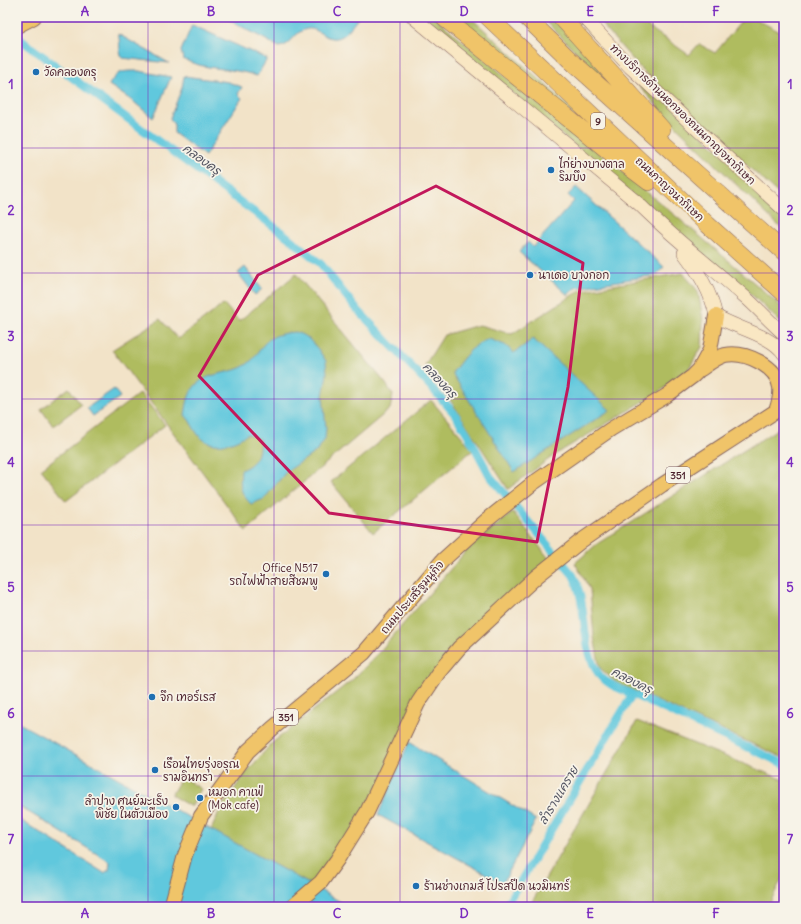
<svg xmlns="http://www.w3.org/2000/svg" width="801" height="924" font-family="Delius,'Playpen Sans Thai',sans-serif">
<style>
.green{fill:#afbc5e;stroke:#7c6e44}
.water{fill:#61c8dd;stroke:#567484}
.lines{fill:none;stroke-linecap:round;stroke-linejoin:round}
.canal{stroke:#61c8dd;stroke-width:8}
.secondary-casing{stroke:#856462;stroke-width:14}
.primary-casing{stroke:#856462;stroke-width:16}
.highway-casing{stroke:#856462;stroke-width:18}
.secondary{stroke:#f9e7c3;stroke-width:13}
.primary{stroke:#f0c469;stroke-width:14}
.highway{stroke:#f0c469;stroke-width:17}
.marked{fill:none;stroke:#c2185b;stroke-width:3;stroke-linejoin:round}
.grid{fill:none;stroke:#7b2cbf;stroke-width:1;stroke-opacity:0.55}
.poi-dot{fill:#1f6fb2;stroke:#f7f3e8;stroke-width:1.5}
.labels{text-anchor:middle;dominant-baseline:central;stroke-width:3.5;stroke-linejoin:round;paint-order:stroke}
.shield{fill:#f7f3e8;stroke:#7e5f64;stroke-width:1}
.shield-label{font-size:10px;font-weight:bold;fill:#4a1f2b}
.poi-label{font-size:11px;fill:#4a1f2b;stroke:#f7f3e8;text-anchor:start}
.street-label{font-size:11px;fill:#4a1f2b;stroke:#f7f3e8}
.water-label{font-size:12px;font-style:italic;fill:#515260;stroke:#f7f3e8}
.neatline{fill:none;stroke:#7b2cbf;stroke-width:1.5}
.grid-label{font-size:13px;text-anchor:middle;font-weight:bold;fill:#7b2cbf}
</style>
<rect width="100%" height="100%" fill="#f7f3e8"/>
<filter id="ink" filterUnits="userSpaceOnUse"><feTurbulence type="fractalNoise" baseFrequency=".025" numOctaves="2"/><feDisplacementMap in="SourceGraphic" scale="8" xChannelSelector="R" yChannelSelector="G"/><feConvolveMatrix kernelMatrix="1 2 1 2 8 2 1 2 1" color-interpolation-filters="sRGB"/></filter>
<filter id="wash" filterUnits="userSpaceOnUse"><feTurbulence type="fractalNoise" baseFrequency=".012" numOctaves="4" result="noise"/><feDisplacementMap in="SourceGraphic" scale="16" xChannelSelector="R" yChannelSelector="G"/><feGaussianBlur stdDeviation="0.9" result="paint"/><feColorMatrix in="noise" values="0 0 0 0 0 0 0 0 0 0 0 0 0 0 0 0 0 1.4 0 .05"/><feComposite in="paint" operator="in"/></filter>
<g filter="url(#wash)">
<rect width="100%" height="100%" fill="#f2e3c8"/>
<path class="green" d="M423 17H434C550 115 671 208 784 309V325C768 312 755 295 737 284Z
M454 17H470L589 124 586 126Z
M541 17H554L576 39 616 91Z
M575 17H579L784 213V231L674 124Z
M595 17H634L689 55 699 44 715 53 745 17H752L784 34V199L643 71Z
M683 273 698 291 703 320 702 347 686 373 656 394 556 454 508 489 449 398 425 365 444 335 479 325 512 334 579 291Z
M296 274 386 384 393 395 390 409 246 531 112 350 160 319 178 339 224 304 239 321Z
M69 388 81 405 53 426 41 409Z
M140 393 165 425 66 501 41 469Z
M431 400 473 450 373 533 331 482Z
M784 425V758L617 683 600 668 594 637 590 589 575 563 597 544Z
M513 512 550 560 420 694 371 821 320 890 211 830 221 808 245 774 272 743 352 680 374 658 466 551Z
M637 721 784 780V874L768 907H529Z
M182 777 201 789 191 807 171 795Z"/>
<path class="water" d="M224 17H359C348 30 340 46 322 34 317 31 313 28 307 29 294 31 292 46 279 47Z
M192 25 267 59 257 76C233 67 206 71 183 59L181 51Z
M118 34 169 63 122 58C118 49 121 43 118 34Z
M139 71 171 77 153 118 134 102 109 85C118 70 123 71 139 71Z
M184 76 228 82 242 87 238 94 242 98 205 156 174 133V125L170 118 182 88Z
M576 187 664 267 656 275 575 288 568 295 519 252 528 242 533 247 574 201 568 195Z
M245 267 262 289 255 295 238 273Z
M296 332 307 337 318 349 326 361 327 374 323 396 326 428 325 439 317 451 286 472 264 499 251 504C239 492 240 486 241 470 255 464 261 455 259 439L248 434C233 443 214 451 199 436 194 430 191 421 185 415 187 403 188 392 197 384 208 373 226 374 240 368 266 357 254 334 296 332Z
M489 339 505 345 514 353 533 339 610 410 514 472 452 373C462 360 472 344 489 339Z
M114 389 120 397 93 416 87 408Z
M17 722 320 890 349 907H17V818L104 873 109 870 110 862 17 805Z
M409 742 536 820 503 883 378 815Z"/>
<g class="lines">
<path class="canal" d="M17 37 288 237 321 264 354 306 430 386 454 413 467 433 490 476 573 575C589 606 579 647 600 676 603 680 608 682 612 685L784 764
M505 907 632 695"/>
</g>
</g>
<g filter="url(#ink)">
<g class="lines">
<defs>
<path id="secondary" d="M413 17 639 204C672 237 709 265 744 296 758 308 770 322 784 334
M584 17 630 67 784 210
M684 253C699 273 711 292 716 316 735 328 772 335 784 354"/>
<path id="primary" d="M17 26 34 17
M701 369C708 364 717 357 725 355 745 351 777 366 780 387 781 395 779 403 776 411
M171 907 185 855 201 816 248 751 273 728 364 653 443 560 487 520 532 484 611 429 666 396 693 376 699 370 710 350 716 316
M292 907 321 882 337 860 367 812 418 703 438 673 459 648 537 576 581 541 662 485 776 411 784 408"/>
<path id="highway" d="M443 17 616 157 649 182
M488 17 708 225 784 293
M526 17 569 59 784 252
M561 17 662 129"/>
</defs>
<use href="#secondary" class="secondary-casing"/>
<use href="#primary" class="primary-casing"/>
<use href="#highway" class="highway-casing"/>
<use href="#secondary" class="secondary"/>
<use href="#primary" class="primary"/>
<use href="#highway" class="highway"/>
</g>
</g>
<path class="marked" d="M436 186 583 263 568 387 537 542 329 513 199 376 258 275Z"/>
<path class="grid" d="M148 17V907M274 17V907M400 17V907M527 17V907M653 17V907M17 148H784M17 273H784M17 399H784M17 525H784M17 651H784M17 776H784"/>
<g class="poi-dot">
<circle cx="36" cy="72" r="4"/>
<circle cx="551" cy="170" r="4"/>
<circle cx="530" cy="275" r="4"/>
<circle cx="326" cy="574" r="4"/>
<circle cx="152" cy="697" r="4"/>
<circle cx="155" cy="770" r="4"/>
<circle cx="200" cy="798" r="4"/>
<circle cx="176" cy="807" r="4"/>
<circle cx="416" cy="886" r="4"/>
</g>
<g class="labels">
<g class="shield">
<rect x="591" y="113" width="14" height="16" rx="3"/>
<rect x="666" y="467" width="24" height="16" rx="3"/>
<rect x="274" y="709" width="24" height="16" rx="3"/>
</g>
<g class="shield-label">
<text x="598" y="121">9</text>
<text x="678" y="475">351</text>
<text x="286" y="717">351</text>
</g>
<g class="poi-label">
<text x="44" y="72">วัดคลองครุ</text>
<text x="559" y="164">ไก่ย่างบางตาล<tspan x="559" dy="13">ริมบึง</tspan></text>
<text x="538" y="275">นาเดอ บางกอก</text>
<text x="318" y="568" text-anchor="end">Office N517<tspan x="318" dy="13">รถไฟฟ้าสายสีชมพู</tspan></text>
<text x="160" y="697">จึก เทอร์เรส</text>
<text x="163" y="764">เรือนไทยรุ่งอรุณ<tspan x="163" dy="13">รามอินทรา</tspan></text>
<text x="208" y="792">หมอก คาเฟ่<tspan x="208" dy="13">(Mok cafe)</tspan></text>
<text x="168" y="801" text-anchor="end">ลำปาง ศูนย์มะเร็ง<tspan x="168" dy="13">พิชัย ในตัวเมือง</tspan></text>
<text x="424" y="886">ร้านช่างเกมส์ โปรสปีด นวมินทร์</text>
</g>
<g class="street-label">
<text transform="translate(683 114) rotate(44)">ทางบริการด้านนอกของถนนกาญจนาภิเษก</text>
<text transform="translate(670 189) rotate(43)">ถนนกาญจนาภิเษก</text>
<text transform="translate(412 597) rotate(-50)">ถนนประเสริฐมนูกิจ</text>
</g>
<g class="water-label">
<text transform="translate(202 159) rotate(36)">คลองครุ</text>
<text transform="translate(440 380) rotate(47)">คลองครุ</text>
<text transform="translate(632 680) rotate(27)">คลองครุ</text>
<text transform="translate(558 795) rotate(-59)">ลำรางแคราย</text>
</g>
</g>
<rect width="801" height="924" fill="none" stroke="#f7f3e8" stroke-width="44"/>
<rect x="22" y="22" width="757" height="880" class="neatline"/>
<g class="grid-label">
<text x="85" y="16">A</text>
<text x="211" y="16">B</text>
<text x="337" y="16">C</text>
<text x="464" y="16">D</text>
<text x="590" y="16">E</text>
<text x="716" y="16">F</text>
<text x="11" y="89">1</text>
<text x="790" y="89">1</text>
<text x="11" y="215">2</text>
<text x="790" y="215">2</text>
<text x="11" y="341">3</text>
<text x="790" y="341">3</text>
<text x="11" y="467">4</text>
<text x="790" y="467">4</text>
<text x="11" y="592">5</text>
<text x="790" y="592">5</text>
<text x="11" y="718">6</text>
<text x="790" y="718">6</text>
<text x="11" y="844">7</text>
<text x="790" y="844">7</text>
<text x="85" y="918">A</text>
<text x="211" y="918">B</text>
<text x="337" y="918">C</text>
<text x="464" y="918">D</text>
<text x="590" y="918">E</text>
<text x="716" y="918">F</text>
</g>
</svg>
